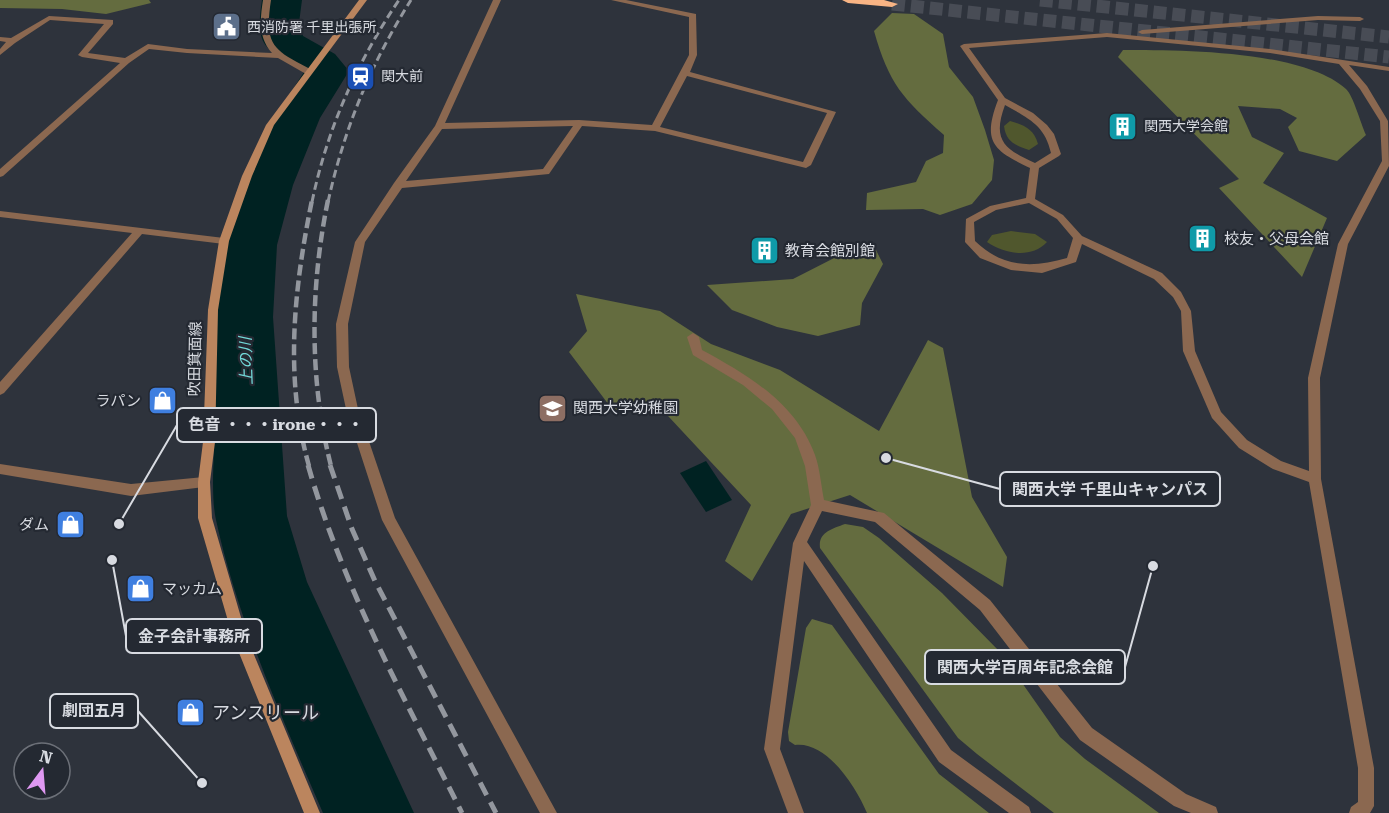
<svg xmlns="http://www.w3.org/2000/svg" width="1389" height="813" font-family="'Roboto Serif','Noto Sans JP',serif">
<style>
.green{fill:#50572d}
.forest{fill:#646c3f}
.water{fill:#022}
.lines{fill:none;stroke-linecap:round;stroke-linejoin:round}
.river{fill:#022;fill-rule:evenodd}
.motorway-tunnel{stroke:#484c55;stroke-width:13;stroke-dasharray:13 6;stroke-linecap:butt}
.service{fill:#8b6850;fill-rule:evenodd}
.minor{fill:#8b6850;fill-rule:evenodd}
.secondary{fill:#bb855e;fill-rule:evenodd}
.motorway{fill:#f8b484;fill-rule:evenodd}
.rail-far2{stroke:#93979e;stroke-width:3;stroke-dasharray:8 4.5;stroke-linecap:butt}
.rail-far1{stroke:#93979e;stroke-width:4.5;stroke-dasharray:11 5;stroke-linecap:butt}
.rail{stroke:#93979e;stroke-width:5;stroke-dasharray:14 8;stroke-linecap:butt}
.labels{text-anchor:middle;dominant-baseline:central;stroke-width:4.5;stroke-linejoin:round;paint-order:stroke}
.far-poi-label{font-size:14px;fill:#d8dbe1;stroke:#242932;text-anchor:start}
.poi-label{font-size:15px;fill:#d8dbe1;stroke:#242932;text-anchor:start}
.street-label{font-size:15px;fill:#d8dbe1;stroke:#242932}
.water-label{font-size:16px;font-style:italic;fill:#72d9d9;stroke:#242932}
.near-poi-label{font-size:18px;fill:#d8dbe1;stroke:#242932;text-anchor:start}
.leader{fill:none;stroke:#d8dbe1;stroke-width:2}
.callout-dot{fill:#d8dbe1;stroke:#242932;stroke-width:2}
.callout{fill:#242932;stroke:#d8dbe1;stroke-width:2}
.callout-label{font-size:16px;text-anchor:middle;font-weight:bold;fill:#d8dbe1}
</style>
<rect width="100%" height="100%" fill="#2e333c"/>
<path class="green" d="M1010 121C1024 125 1034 129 1038 144L1029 150C1015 145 1006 142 1004 126Z
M1011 231 1035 234 1047 242C1031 259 1005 254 987 242L992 235Z"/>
<path class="forest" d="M0 0H149L151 3 106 14 62 9 0 8Z
M892 13 914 14 943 34 949 67 973 97 985 130 994 160 992 180 972 204 940 215 923 209 866 210 867 193 916 182 926 161 943 153 944 135C903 99 889 84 874 31Z
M1123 50C1179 50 1303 50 1346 89 1353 95 1361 124 1366 135L1337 161 1299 151 1288 127 1297 118 1280 109 1238 106 1252 137 1284 153 1263 183 1327 218 1302 277 1219 188 1239 179 1118 57Z
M876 250 883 264 862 303 860 325 818 336 777 327 732 310 707 285 793 279 842 254Z
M576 294 660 311 711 344 780 370 879 431 928 340 943 348 972 497 1007 557 1003 587 850 495 791 514 752 581 725 561 751 505 655 402 615 413 569 352 587 331Z
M845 524 863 527 879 538 942 593 1001 653 1060 737 1085 759 1159 813H1054L977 754 958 738 820 548C818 532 832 529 845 524Z
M812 619 832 625 939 774 989 813H867C856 787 827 741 795 745L789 741 788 732 806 628Z"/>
<path class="water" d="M706 461 732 500 706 512 680 473Z"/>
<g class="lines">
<path class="river" d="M262 0H302L299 23 303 36 335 54 349 71 320 118 293 185 277 245 273 317 287 516 307 582 414 813H323C282 718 238 621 216 520 210 493 215 448 215 420 215 365 210 297 223 244 239 182 269 125 304 72 267 47 254 51 262 0Z"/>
<path class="motorway-tunnel" d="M1040 0 1389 37
M892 4 1389 57"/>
<path class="service" d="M1318 16 1360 17 1364 19 1360 21 1318 20 1142 34 1138 32 1142 30Z
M1107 33 1270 49 1389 67V71L1349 65 1367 86 1388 121 1389 166 1348 244 1320 378 1321 479 1374 768V806L1370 813H1349L1351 807 1358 802V768L1309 482 1273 469 1239 448 1212 418 1183 351 1181 311 1173 297 1154 279 1082 244 1076 262 1042 273 1011 270 980 258 965 242 966 219 990 206 1026 198 1030 168C993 150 982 142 998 100L960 46 964 44ZM1107 37 1270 53 1339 64 1360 89 1380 121 1382 161 1338 244 1308 378 1309 471 1281 461 1247 440 1221 412 1195 351 1191 311 1181 292 1162 273 1082 236 1063 215 1035 199 1039 168 1059 156 1061 154 1054 134 1047 125 1033 113 1005 98 969 48ZM1005 105C1028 118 1045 125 1051 153L1035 163C1004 149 992 140 1005 105ZM1029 203 1057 219 1073 238 1067 258C1032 268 1003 268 975 241L974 222 996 210Z
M693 333 699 337 702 350C748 375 796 403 815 455 820 469 821 485 824 500L884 513 990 600 1092 728 1186 794 1216 807 1218 813H1191L1174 806 1080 740 980 610 875 522 822 511 807 542 951 750 1029 807 1031 813H1009L939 762 804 561 780 749 804 813H788L764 749 793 543 811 505 805 466 795 438 772 409 743 385 693 355 687 337Z"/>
<path class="minor" d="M263 0H271C264 46 273 50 312 70V74H306L278 58 187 53 149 49 129 63 3 176 0 177V169L120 63 82 57 78 55 104 24 50 20 15 43 0 55V49L6 42 0 41V37L11 38 49 16 113 20V24L88 53 125 58 148 44 187 49 272 53C258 37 260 20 263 0Z
M493 0H501L445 123 579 120 652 125 689 55V17L611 0H626L696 14 697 55 690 72 836 112 811 165 806 168 655 131 582 126 549 174 402 188 365 242 348 324 349 367 358 409 395 518 557 813H540L382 520 346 409 337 367 336 324 355 242 394 183 435 126ZM687 76 827 113 803 162 660 127ZM573 126 543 169 406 181 442 129Z
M0 211 224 238 229 241 224 244 142 234 4 393 0 395V382L132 233 0 217Z
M0 464 131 484 204 477 209 478 210 482 209 486 204 487 131 496 0 474Z"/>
<path class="secondary" d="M359 0H367L274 125 252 176 229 241 218 310 215 442 210 482 212 518 247 638 320 813H304L233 638 198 518V482L203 442 208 310 219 241 242 176 266 125Z"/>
<path class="motorway" d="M842 0H884L898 4 892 7 848 3Z"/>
<path class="rail-far2" d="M312 202C327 129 357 62 399 0
M328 202C344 129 371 63 411 0"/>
<path class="rail-far1" d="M328 200C310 287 309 380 331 466
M309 466C284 378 294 288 312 200"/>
<path class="rail" d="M308 465C343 588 405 699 462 813
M330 465 352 529 375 581 496 813"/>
</g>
<defs>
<symbol id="civic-square" viewBox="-11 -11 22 22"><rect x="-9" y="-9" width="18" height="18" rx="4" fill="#5c6f8a" stroke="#242932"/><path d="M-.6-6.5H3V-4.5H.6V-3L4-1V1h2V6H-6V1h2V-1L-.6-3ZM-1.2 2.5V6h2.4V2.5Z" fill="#fff"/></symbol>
<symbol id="station-square" viewBox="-11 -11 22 22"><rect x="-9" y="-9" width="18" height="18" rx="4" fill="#1a4fb4" stroke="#242932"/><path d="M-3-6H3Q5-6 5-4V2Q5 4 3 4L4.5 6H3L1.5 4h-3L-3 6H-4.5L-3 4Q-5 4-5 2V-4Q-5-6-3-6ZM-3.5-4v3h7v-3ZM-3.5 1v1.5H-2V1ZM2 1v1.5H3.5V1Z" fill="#fff"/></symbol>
<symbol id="building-square" viewBox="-11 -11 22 22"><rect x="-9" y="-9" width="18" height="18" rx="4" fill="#0f9aa8" stroke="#242932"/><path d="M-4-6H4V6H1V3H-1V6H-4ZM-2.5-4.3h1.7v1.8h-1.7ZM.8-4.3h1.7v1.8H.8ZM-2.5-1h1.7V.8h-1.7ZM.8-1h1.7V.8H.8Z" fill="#fff"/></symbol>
<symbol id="shop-square" viewBox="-11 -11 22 22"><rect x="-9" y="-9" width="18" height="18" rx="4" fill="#3f7fe0" stroke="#242932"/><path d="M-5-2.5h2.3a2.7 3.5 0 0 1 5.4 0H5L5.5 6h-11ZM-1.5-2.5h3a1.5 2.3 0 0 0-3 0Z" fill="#fff"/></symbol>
<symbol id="school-square" viewBox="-11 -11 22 22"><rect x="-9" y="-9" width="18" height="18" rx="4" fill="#8d6e63" stroke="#242932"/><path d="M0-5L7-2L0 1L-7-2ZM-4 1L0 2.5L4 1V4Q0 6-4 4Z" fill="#fff"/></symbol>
</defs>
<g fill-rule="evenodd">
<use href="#civic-square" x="210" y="10" width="33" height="33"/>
<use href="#station-square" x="344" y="60" width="33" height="33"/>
<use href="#building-square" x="1106" y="110" width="33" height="33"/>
<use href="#building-square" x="1186" y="222" width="33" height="33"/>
<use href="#building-square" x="748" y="234" width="33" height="33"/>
<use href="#shop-square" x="146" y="384" width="33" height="33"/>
<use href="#school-square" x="536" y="392" width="33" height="33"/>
<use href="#shop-square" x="54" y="508" width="33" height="33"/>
<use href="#shop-square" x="124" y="572" width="33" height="33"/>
<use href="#shop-square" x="174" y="696" width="33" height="33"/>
</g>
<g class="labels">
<g class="far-poi-label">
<text x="247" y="27">西消防署 千里出張所</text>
<text x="381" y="76">関大前</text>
<text x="1144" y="126">関西大学会館</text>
</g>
<g class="poi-label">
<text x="1224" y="239">校友・父母会館</text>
<text x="785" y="251">教育会館別館</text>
<text x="141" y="401" text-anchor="end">ラパン</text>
<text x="573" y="408">関西大学幼稚園</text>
<text x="49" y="525" text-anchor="end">ダム</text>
<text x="162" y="589">マッカム</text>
</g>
<g class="street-label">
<text transform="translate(195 359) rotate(-89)">吹田箕面線</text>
</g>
<g class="water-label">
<text transform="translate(246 361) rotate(-92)">上の川</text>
</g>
<g class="near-poi-label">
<text x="212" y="712">アンスリール</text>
</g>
</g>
<path class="leader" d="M119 524L177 425M886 458L1000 489M112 560L126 636M1153 566L1125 667M202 783L138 711"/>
<g class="callout-dot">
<circle cx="119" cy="524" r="6"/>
<circle cx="886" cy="458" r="6"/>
<circle cx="112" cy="560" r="6"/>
<circle cx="1153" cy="566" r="6"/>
<circle cx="202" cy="783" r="6"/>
</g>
<g class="callout">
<rect x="177" y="408" width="199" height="34" rx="6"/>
<rect x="1000" y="472" width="220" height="34" rx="6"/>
<rect x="126" y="619" width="136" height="34" rx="6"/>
<rect x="925" y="650" width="200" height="34" rx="6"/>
<rect x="50" y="694" width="88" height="34" rx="6"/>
</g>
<g class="callout-label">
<text x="276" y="430">色音 ・・・irone・・・</text>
<text x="1110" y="495">関西大学 千里山キャンパス</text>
<text x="194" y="642">金子会計事務所</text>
<text x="1025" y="673">関西大学百周年記念会館</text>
<text x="94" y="716">劇団五月</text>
</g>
<g transform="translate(42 771) rotate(16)"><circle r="28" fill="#242932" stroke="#6c7078" stroke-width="1.5"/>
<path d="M0-4.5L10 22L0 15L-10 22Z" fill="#df98f2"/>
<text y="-9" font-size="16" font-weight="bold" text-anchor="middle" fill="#d8dbe1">N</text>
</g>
</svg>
